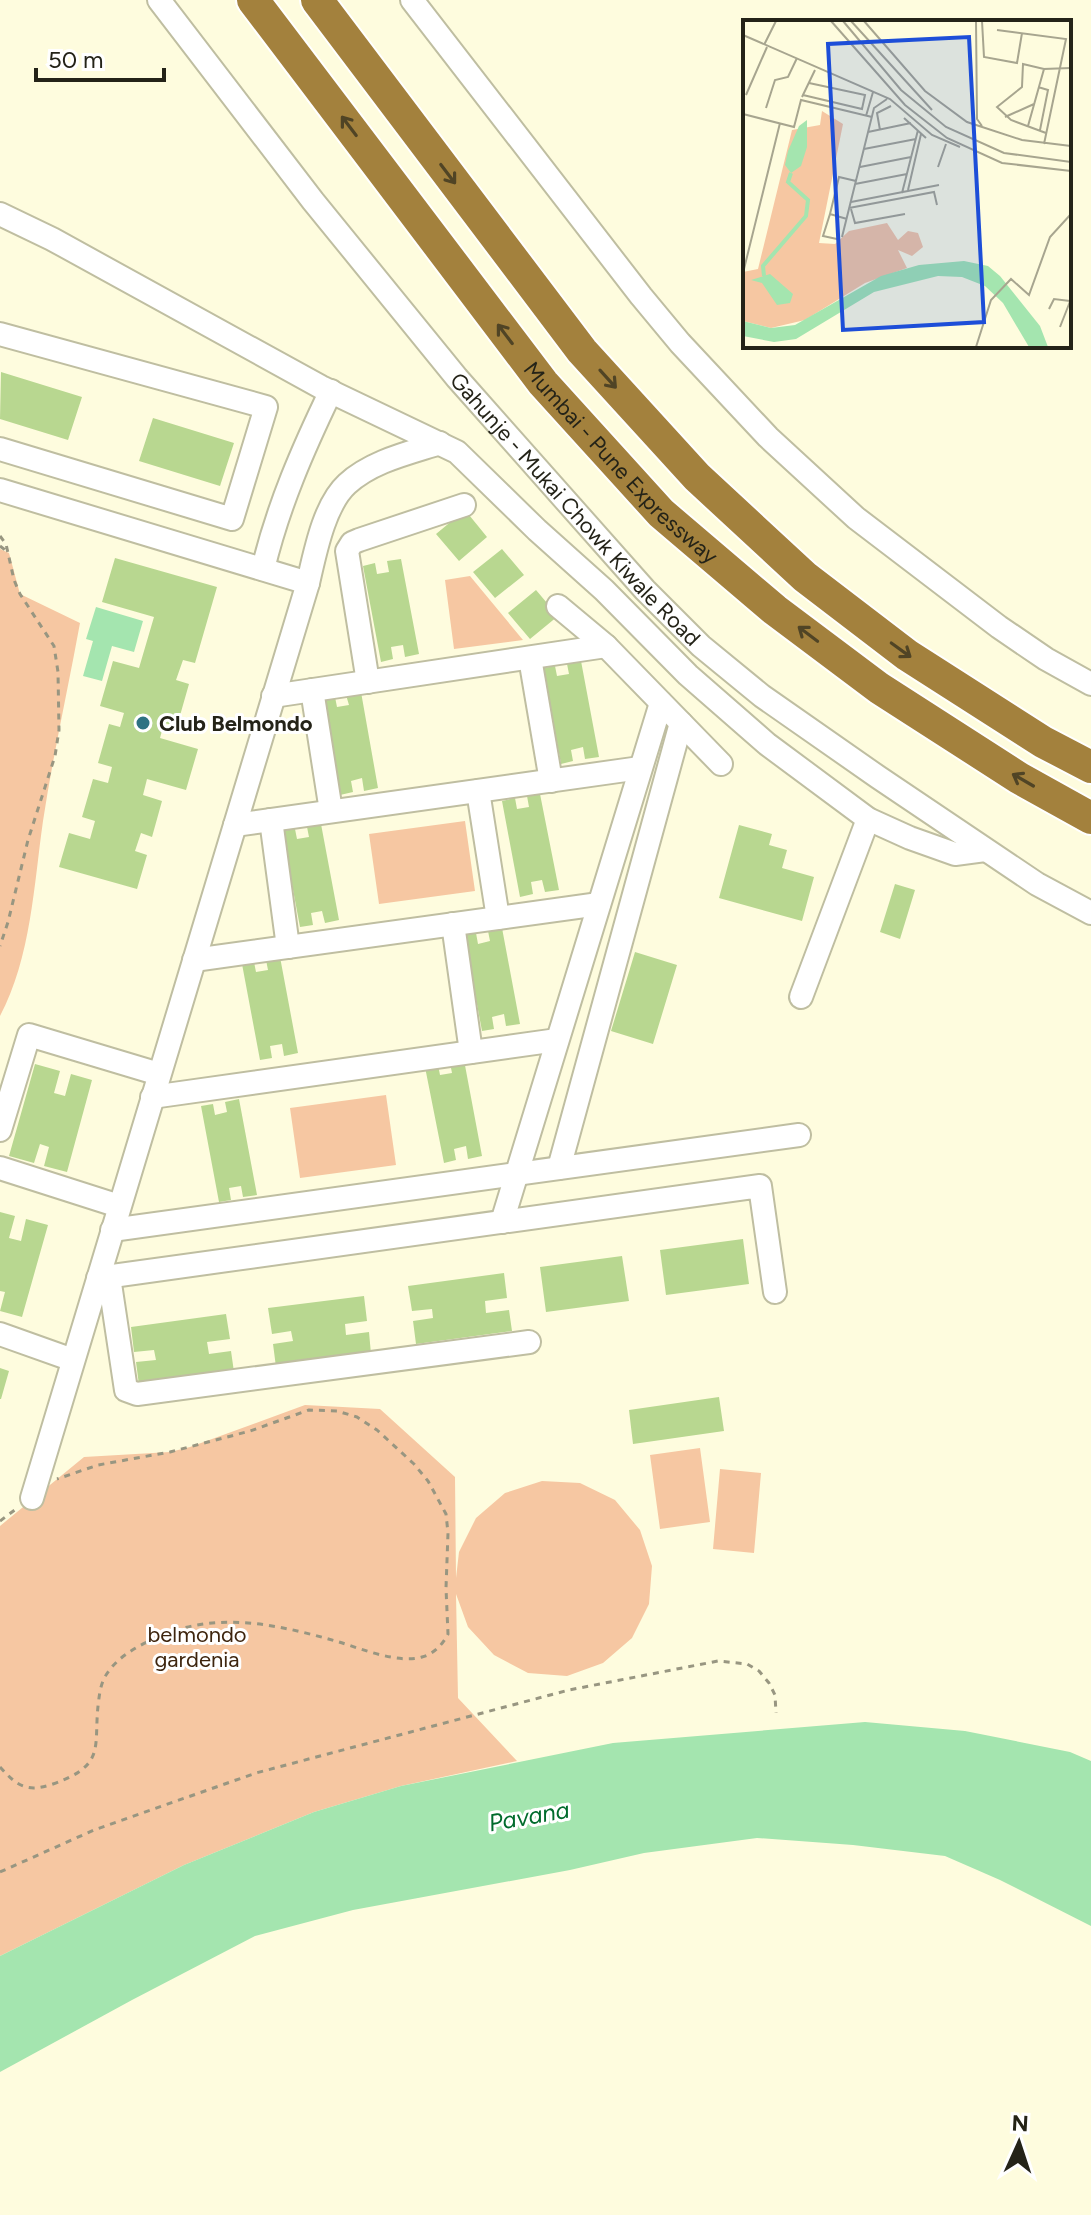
<svg xmlns="http://www.w3.org/2000/svg" width="1091" height="2215" font-family="Figtree,sans-serif">
<style>
.green{fill:#f6c7a2}
.water{fill:#a4e5af}
.building{fill:#b8d790}
.lines{fill:none;stroke-linecap:round;stroke-linejoin:round}
.minor-casing{stroke:#bfbea1;stroke-width:26}
.highway-casing{stroke:#fff;stroke-width:36}
.path{stroke:#989681;stroke-width:3;stroke-dasharray:6 6;stroke-linecap:butt}
.minor{stroke:#fff;stroke-width:22}
.highway{stroke:#a3813d;stroke-width:32}
.oneway{stroke:#504425}
.poi-dot{fill:#2e7282;stroke:#fff;stroke-width:3}
.labels{text-anchor:middle;dominant-baseline:central;stroke-width:6;stroke-linejoin:round;paint-order:stroke}
.street-label{font-size:22px;fill:#242318;stroke:#fff}
.poi-label{font-size:22px;font-weight:bold;fill:#242318;stroke:#fff;text-anchor:start}
.park-label{font-size:22px;fill:#3e250e;stroke:#fff}
.water-label{font-size:24px;font-style:italic;fill:#006b2c;stroke:#fff}
.inset-river{fill:none;stroke:#a4e5af;stroke-width:4}
.inset-road{fill:none;stroke:#a7a58f;stroke-width:2}
.view{fill:#1d4ed8;fill-opacity:0.15;stroke:#1d4ed8;stroke-width:4}
.inset-edge{fill:none;stroke:#242318;stroke-width:4}
</style>
<rect width="100%" height="100%" fill="#fefcde"/>
<path class="green" d="M0 549 9 553 20 594 80 623C68 689 53 755 43 821 34 884 31 958 0 1016Z
M470 576 523 640 454 649 445 580Z
M465 821 475 891 379 904 369 834Z
M386 1095 396 1165 300 1178 290 1108Z
M305 1405 380 1409 455 1477 456 1578 459 1552 476 1518 505 1493 542 1481 580 1483 615 1500 640 1530 652 1566 649 1604 632 1638 603 1663 567 1676 528 1673 494 1655 468 1627 456 1594 458 1698 517 1761 401 1786 314 1812 184 1865 0 1956V1526L84 1457 170 1452 190 1447Z
M700 1448 710 1522 660 1529 650 1455Z
M720 1469 761 1473 754 1553 713 1549Z"/>
<path class="water" d="M96 607 143 621 134 652 112 646 102 681 83 676 93 641 86 639Z
M865 1722 965 1731 1070 1752 1091 1761V1926L1000 1880 945 1856 853 1845 757 1838 644 1853 570 1870 353 1910 255 1936 132 2000 0 2072V1956L184 1865 314 1812 401 1786 613 1743Z"/>
<path class="building" d="M1 372 82 397 68 440 0 419Z
M153 418 234 443 220 486 139 461Z
M465 510 487 537 459 561 436 534Z
M502 549 524 575 495 598 473 572Z
M115 558 217 587 195 663 183 660 176 680 189 684 177 726 164 723 160 738 198 749 186 790 147 779 143 795 162 801 152 837 141 833 135 851 147 855 137 889 59 867 69 833 90 839 95 821 82 817 93 779 108 783 112 767 98 763 109 724 120 727 124 713 100 706 113 661 139 668 154 617 102 602Z
M401 559 419 654 405 657 403 645 391 647 393 659 381 662 363 566 375 563 377 574 389 572 387 561Z
M536 590 558 616 530 639 508 613Z
M581 661 599 757 585 759 583 747 571 750 573 761 561 764 543 668 555 666 557 676 569 674 567 664Z
M361 692 378 788 364 791 362 778 351 781 353 792 340 795 322 699 335 697 337 707 349 705 346 695Z
M540 794 559 890 545 892 542 880 531 882 533 894 520 897 502 801 515 798 517 809 529 807 527 796Z
M321 824 339 920 325 923 322 911 311 913 313 925 300 927 282 831 295 829 297 839 309 837 307 827Z
M739 825 772 834 769 845 787 850 782 868 814 877 802 921 719 898Z
M895 884 915 890 900 939 880 932Z
M502 928 520 1024 506 1026 504 1014 492 1017 494 1029 482 1031 464 935 476 933 478 944 490 941 488 931Z
M635 952 677 965 653 1044 611 1031Z
M280 957 298 1053 284 1056 282 1044 270 1046 272 1058 260 1060 242 964 254 962 256 972 268 970 266 960Z
M464 1060 482 1156 468 1159 466 1146 454 1149 456 1160 444 1163 425 1067 438 1065 440 1075 452 1073 450 1063Z
M35 1064 60 1071 54 1093 65 1096 71 1074 92 1080 67 1172 44 1166 49 1147 40 1144 34 1163 9 1156Z
M239 1099 257 1195 243 1197 241 1186 229 1188 231 1200 219 1202 201 1106 213 1104 215 1115 227 1112 225 1102Z
M0 1212 15 1216 9 1238 21 1241 26 1219 48 1225 22 1317 0 1311 5 1292 0 1291Z
M743 1239 749 1284 666 1295 660 1250Z
M622 1256 629 1301 546 1312 540 1267Z
M504 1273 507 1298 485 1301 486 1313 509 1310 512 1331 416 1344 413 1321 433 1318 432 1309 412 1311 408 1286Z
M364 1296 367 1321 345 1324 346 1335 369 1332 371 1354 276 1367 273 1344 293 1341 291 1331 272 1334 268 1308Z
M226 1314 230 1339 207 1342 209 1354 231 1351 234 1372 139 1385 136 1362 156 1360 154 1350 134 1352 131 1327Z
M0 1368 9 1371 1 1399H0Z
M719 1397 724 1431 633 1444 629 1410Z"/>
<g class="lines">
<defs>
<g id="minor">
<path id="s1" d="M159 0 313 201 457 378 645 590 701 646 762 696 878 777 1037 884 1091 913"/>
<path d="M412 0 641 296 680 343 768 437 856 518 999 627 1046 659 1091 684"/>
<path d="M0 214 52 239 321 387 457 452 537 530 604 590 688 675 767 744 868 819 910 838 955 854 985 850"/>
<path d="M0 334 266 407 232 519 0 449"/>
<path d="M0 490 308 583"/>
<path d="M263 569C278 506 303 449 331 391"/>
<path d="M558 606 606 646 721 764"/>
<path d="M530 658 551 781"/>
<path d="M368 682 347 551 352 543 359 540 464 505"/>
<path d="M312 690 331 811"/>
<path d="M273 696 606 646"/>
<path d="M478 791 498 918"/>
<path d="M271 820 288 947"/>
<path d="M235 825 640 768"/>
<path d="M453 924 471 1052"/>
<path d="M194 960 599 904"/>
<path d="M801 997 868 819"/>
<path d="M152 1097 557 1040"/>
<path d="M0 1130 29 1035 159 1074"/>
<path d="M0 1168 119 1206"/>
<path d="M559 1168 681 723"/>
<path d="M502 1222 661 703"/>
<path d="M112 1230 799 1135"/>
<path d="M109 1277 126 1390 137 1394 529 1342"/>
<path d="M98 1278 760 1186 775 1292"/>
<path d="M0 1334 73 1360"/>
<path d="M32 1498 308 583C315 553 324 505 347 484 372 461 409 453 440 443"/>
</g>
<g id="highway">
<path id="s2" d="M253 0 543 383 661 513 775 610 879 688 1019 778 1091 818"/>
<path d="M317 0 582 351 697 477 805 577 907 655 1043 742 1091 767"/>
</g>
</defs>
<use href="#minor" class="minor-casing"/>
<use href="#highway" class="highway-casing"/>
<path class="path" d="M0 536 6 544 14 580 20 594 54 646 58 672 59 730 55 756 28 840 8 922 0 946
M0 546 9 553
M0 1521 16 1509
M0 1767C17 1786 27 1793 53 1784 109 1764 92 1746 99 1698 100 1690 102 1681 106 1675 121 1651 152 1639 177 1630 230 1613 287 1627 339 1642 362 1649 398 1664 422 1657 434 1654 443 1644 448 1634L446 1588 448 1533 446 1514 428 1481 414 1464 377 1430 357 1417 337 1411 309 1410 250 1431 170 1452 98 1465 57 1479
M0 1872 94 1830 256 1773 569 1690 718 1661 747 1664 759 1671 769 1683 775 1695 776 1713"/>
<use href="#minor" class="minor"/>
<use href="#highway" class="highway"/>
</g>
<defs><path id="oneway-shaft" d="M-6 0H5M1.5-3L5.5 0L1.5 3" fill="none" stroke-width="1.6" stroke-linecap="round" stroke-linejoin="round" transform="scale(2)"/></defs>
<g class="oneway">
<use href="#oneway-shaft" transform="translate(349 126) rotate(-127)"/>
<use href="#oneway-shaft" transform="translate(448 174) rotate(53)"/>
<use href="#oneway-shaft" transform="translate(505 334) rotate(-127)"/>
<use href="#oneway-shaft" transform="translate(608 379) rotate(48)"/>
<use href="#oneway-shaft" transform="translate(808 634) rotate(-143)"/>
<use href="#oneway-shaft" transform="translate(901 650) rotate(36)"/>
<use href="#oneway-shaft" transform="translate(1023 780) rotate(-150)"/>
</g>
<circle class="poi-dot" cx="143" cy="723" r="8"/>
<g class="labels">
<g class="street-label">
<text stroke="none"><textPath href="#s2" startOffset="592">Mumbai - Pune Expressway</textPath></text>
<text stroke="none"><textPath href="#s1" startOffset="658">Gahunje - Mukai Chowk Kiwale Road</textPath></text>
</g>
<g class="poi-label">
<text x="159" y="723">Club Belmondo</text>
</g>
<g class="park-label">
<text x="197" y="1634">belmondo<tspan x="197" dy="25">gardenia</tspan></text>
</g>
<g class="water-label">
<text transform="translate(529 1816) rotate(-10)">Pavana</text>
</g>
</g>
<g transform="translate(743 20)">
<rect width="328" height="328" fill="#fefcde"/>
<path d="M79 91 100 104 76 223 92 224 106 211 144 203 155 220 165 211 175 213 180 227 169 236 155 230 164 248 122 263 62 300 28 308 0 301V252L15 249 49 110 77 105Z" fill="#f6c7a2"/>
<path d="M64 100V127L58 146 48 153 42 145 45 131 56 106ZM221 241 245 246 257 256 297 306 305 327H286L260 283 242 266 219 257 195 256 131 272 53 319 31 322 0 316V301L28 308 52 305 138 256 176 245ZM27 254 50 274 47 283 34 285 19 263 8 260Z" fill="#a4e5af"/>
<path class="inset-river" d="M21 256 20 246 63 196 65 180 45 162 48 153"/>
<path class="inset-road" d="M88 1 162 85 204 118 259 143 328 151M100 1 158 70 203 107 261 133 328 142M108 1 189 90M121 1 182 71 224 102 279 120 328 126M233 1 234 99 239 106M239 1 241 37 274 43 279 13M254 10 323 19 301 124M0 15 147 79 189 115 217 127M21 25 33 1M301 49 280 44 279 67 254 87 268 100 303 113M295 67 305 70 297 110M3 75 24 27M60 75 119 89 122 75 66 63M59 77 72 50M23 88 32 60 45 57 54 38M0 94 51 107 58 80 129 97M123 96 130 72M262 97 291 84M161 98 183 118M285 106 301 49 328 48M137 110 134 93 148 86M125 112 168 103M121 129 173 119M117 147 168 137M195 147 203 124M112 164 164 154M165 170 178 114M159 173 175 110M108 182 196 165M106 188 191 172 194 185M108 189 112 203 162 194M87 194 96 157 113 161M99 217 131 88 144 79M94 219 80 216 87 194 104 199M1 249 37 103M306 289 311 279 327 281M317 307 328 279M233 327 248 280 268 259 286 275 307 217 328 194"/>
<path class="view" d="M226 17 241 302 100 310 85 24Z"/>
<rect width="328" height="328" class="inset-edge"/>
</g>
<g transform="translate(1019 2143) rotate(3)" stroke="#ffffff" stroke-width="6" paint-order="stroke">
<path d="M0-6L14 30L0 20L-14 30Z" fill="#242318"/>
<text y="-12" font-size="22" font-weight="bold" text-anchor="middle" fill="#242318">N</text>
</g>
<path d="M36 68v12h128v-12" fill="none" stroke="#242318" stroke-width="4"/>
<text x="48" y="68" font-size="24" fill="#242318" stroke="#ffffff" stroke-width="6" paint-order="stroke">50 m</text>
</svg>
